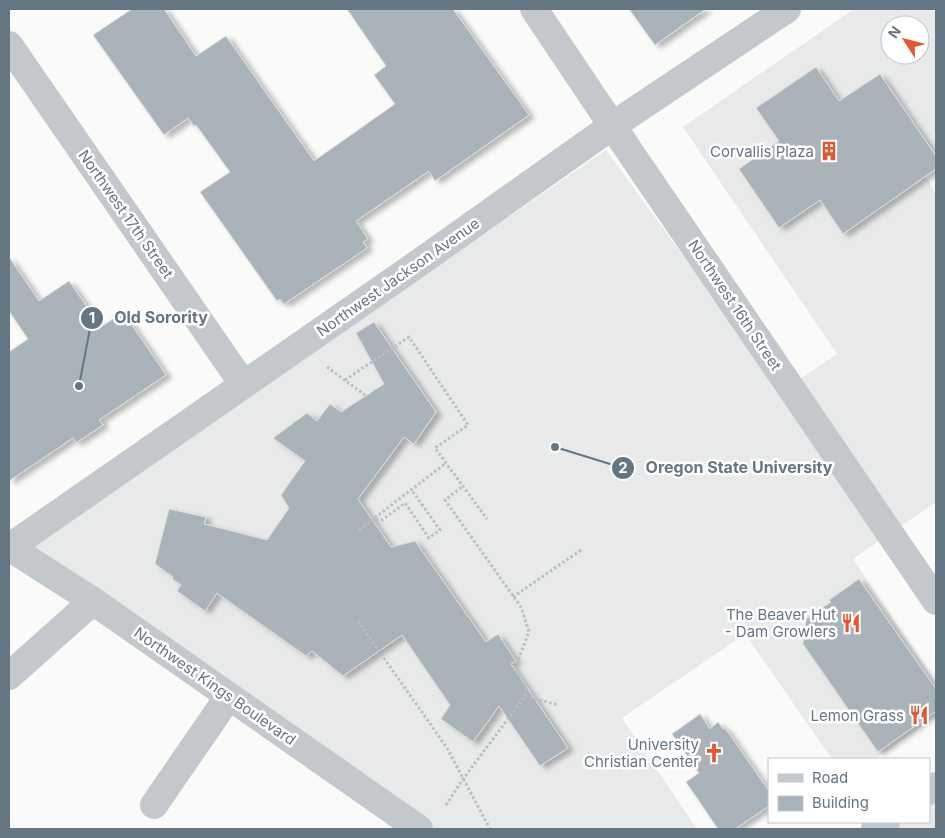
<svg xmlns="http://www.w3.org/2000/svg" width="945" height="838" font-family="Inter,sans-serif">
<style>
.built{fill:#e8e9e9;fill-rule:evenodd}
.building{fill:#aab3b9;stroke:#dcdcda;filter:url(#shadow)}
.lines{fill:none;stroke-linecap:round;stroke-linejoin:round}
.path{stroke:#bbbfc2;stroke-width:3;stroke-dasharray:2.5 2.5;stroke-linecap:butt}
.minor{stroke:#c3c8cc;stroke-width:28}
.labels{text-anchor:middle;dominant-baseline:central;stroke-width:5;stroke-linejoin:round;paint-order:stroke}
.poi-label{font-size:15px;fill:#657683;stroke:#fff;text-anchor:end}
.street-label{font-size:15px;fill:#657683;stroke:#fff}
.leader{fill:none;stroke:#657683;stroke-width:2}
.callout-dot{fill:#657683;stroke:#fff;stroke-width:2}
.mark-label{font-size:15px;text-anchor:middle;font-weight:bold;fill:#fff}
.callout-label{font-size:16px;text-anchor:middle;font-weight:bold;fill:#657683;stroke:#fff;stroke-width:5;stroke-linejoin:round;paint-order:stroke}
</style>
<defs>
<filter id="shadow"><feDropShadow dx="5.5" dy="3" stdDeviation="2.5" flood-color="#0004"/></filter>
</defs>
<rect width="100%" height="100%" fill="#fafaf8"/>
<path class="built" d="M854 9H936V164L923 173 936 193V502L853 559 936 682V716L875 759H832L745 634 622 718 697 829H399L286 749 92 618 15 556 606 150 782 391 837 354 683 127ZM890 25H920V55H890Z
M936 786V829H875L886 822H929V791Z"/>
<path class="building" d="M132 9H164L196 56 226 36 314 161 395 104 374 75 386 66 347 9H453L529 115 435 181 429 171 356 221 368 239 363 242 367 248 284 304 280 299 277 301 200 192 230 172 196 125 194 126 188 118 164 135 93 35Z
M629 9H706L655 45Z
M816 67 839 101 880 74 936 156V169L843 234 820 200 779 228 739 169 779 141 756 108Z
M9 257 39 301 69 281 101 327 123 312 166 375 99 420 103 425 76 443 73 438 9 481V352L28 339 9 311Z
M374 322 436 412 414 444 404 437 358 499 391 547 415 541 486 642 498 634 516 661 511 664 568 748 540 766 499 706 473 742 441 719 450 705 402 635 343 676 312 651 306 656 217 593 205 611 177 591 181 585 172 579 173 577 155 564 169 509 206 517 204 524 267 540 289 508 281 495 305 461 273 438 307 413 317 421 330 404 341 412 384 384 356 333Z
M859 579 936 689V711L878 752 803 644 806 619 831 602 829 600Z
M700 714 710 729 718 722 723 729 725 728 769 791V806L735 829H718L686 782 699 773 672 734Z"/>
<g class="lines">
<path class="path" d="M327 367 365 395
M345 380 409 337 468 425 435 448 487 519
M371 520H382L405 503 429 538 440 530 411 489
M359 530 446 463
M513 597 581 550
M358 621 447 748 490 829
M525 696 558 705
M446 805 463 779 525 696 526 686 515 668 529 632 521 607 445 500 463 486"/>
<path class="minor" d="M534 9 632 155 936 601
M9 45 243 384
M9 547 93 601 419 829
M10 547 413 267 612 126 787 9
M9 676 93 601
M929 791 936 786
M154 805 229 696
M875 829 886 822"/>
</g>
<defs>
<symbol id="building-bare" viewBox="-9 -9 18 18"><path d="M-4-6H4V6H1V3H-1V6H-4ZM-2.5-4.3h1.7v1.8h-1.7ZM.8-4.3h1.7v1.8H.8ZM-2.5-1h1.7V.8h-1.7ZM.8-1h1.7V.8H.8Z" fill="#e4572e" stroke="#fff" stroke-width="2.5" paint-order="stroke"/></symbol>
<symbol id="restaurant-bare" viewBox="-9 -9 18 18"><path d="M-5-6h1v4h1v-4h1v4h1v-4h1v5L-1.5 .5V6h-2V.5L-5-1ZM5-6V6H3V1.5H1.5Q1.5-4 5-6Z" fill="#e4572e" stroke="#fff" stroke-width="2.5" paint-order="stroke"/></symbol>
<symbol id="church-bare" viewBox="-9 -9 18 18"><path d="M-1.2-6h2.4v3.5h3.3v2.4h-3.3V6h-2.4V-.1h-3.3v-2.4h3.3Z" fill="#e4572e" stroke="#fff" stroke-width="2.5" paint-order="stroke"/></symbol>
</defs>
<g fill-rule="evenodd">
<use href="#building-bare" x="815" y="137" width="28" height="28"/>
<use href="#restaurant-bare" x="837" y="609" width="28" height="28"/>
<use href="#restaurant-bare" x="905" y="701" width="28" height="28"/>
<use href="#church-bare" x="700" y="739" width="28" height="28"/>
</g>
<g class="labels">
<g class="poi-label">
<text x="814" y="151">Corvallis Plaza</text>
<text x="836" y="614">The Beaver Hut<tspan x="836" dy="17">- Dam Growlers</tspan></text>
<text x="904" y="715">Lemon Grass</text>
<text x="699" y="744">University<tspan x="699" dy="17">Christian Center</tspan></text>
</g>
<g class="street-label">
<text transform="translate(126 214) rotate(55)">Northwest 17th Street</text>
<text transform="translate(398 277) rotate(-35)">Northwest Jackson Avenue</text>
<text transform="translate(735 305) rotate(56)">Northwest 16th Street</text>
<text transform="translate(215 686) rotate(35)">Northwest Kings Boulevard</text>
</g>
</g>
<path class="leader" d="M79 386L92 318M555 447L623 468"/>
<g class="callout-dot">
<circle cx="79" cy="386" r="5"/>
<circle cx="555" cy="447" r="5"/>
<circle cx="92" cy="318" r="12"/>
<circle cx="623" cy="468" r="12"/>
</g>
<g class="mark-label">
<text x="92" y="323">1</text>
<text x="623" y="473">2</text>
</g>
<g class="callout-label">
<text x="161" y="323">Old Sorority</text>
<text x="739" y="473">Oregon State University</text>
</g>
<rect width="945" height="838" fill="none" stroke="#657683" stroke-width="20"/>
<rect x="768" y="758" width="162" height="65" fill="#ffffff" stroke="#c1c8cd"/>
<rect x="778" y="774" width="25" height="8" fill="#c3c8cc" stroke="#c1c8cd"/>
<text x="812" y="783" font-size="15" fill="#657683">Road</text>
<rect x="778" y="796" width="25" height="15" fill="#aab3b9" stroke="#c1c8cd"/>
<text x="812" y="808" font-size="15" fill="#657683">Building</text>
<g transform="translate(905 40) rotate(306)"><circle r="24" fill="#ffffff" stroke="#c1c8cd"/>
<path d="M0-4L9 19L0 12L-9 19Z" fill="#e4572e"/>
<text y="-8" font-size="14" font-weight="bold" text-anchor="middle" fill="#657683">N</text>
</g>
</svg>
